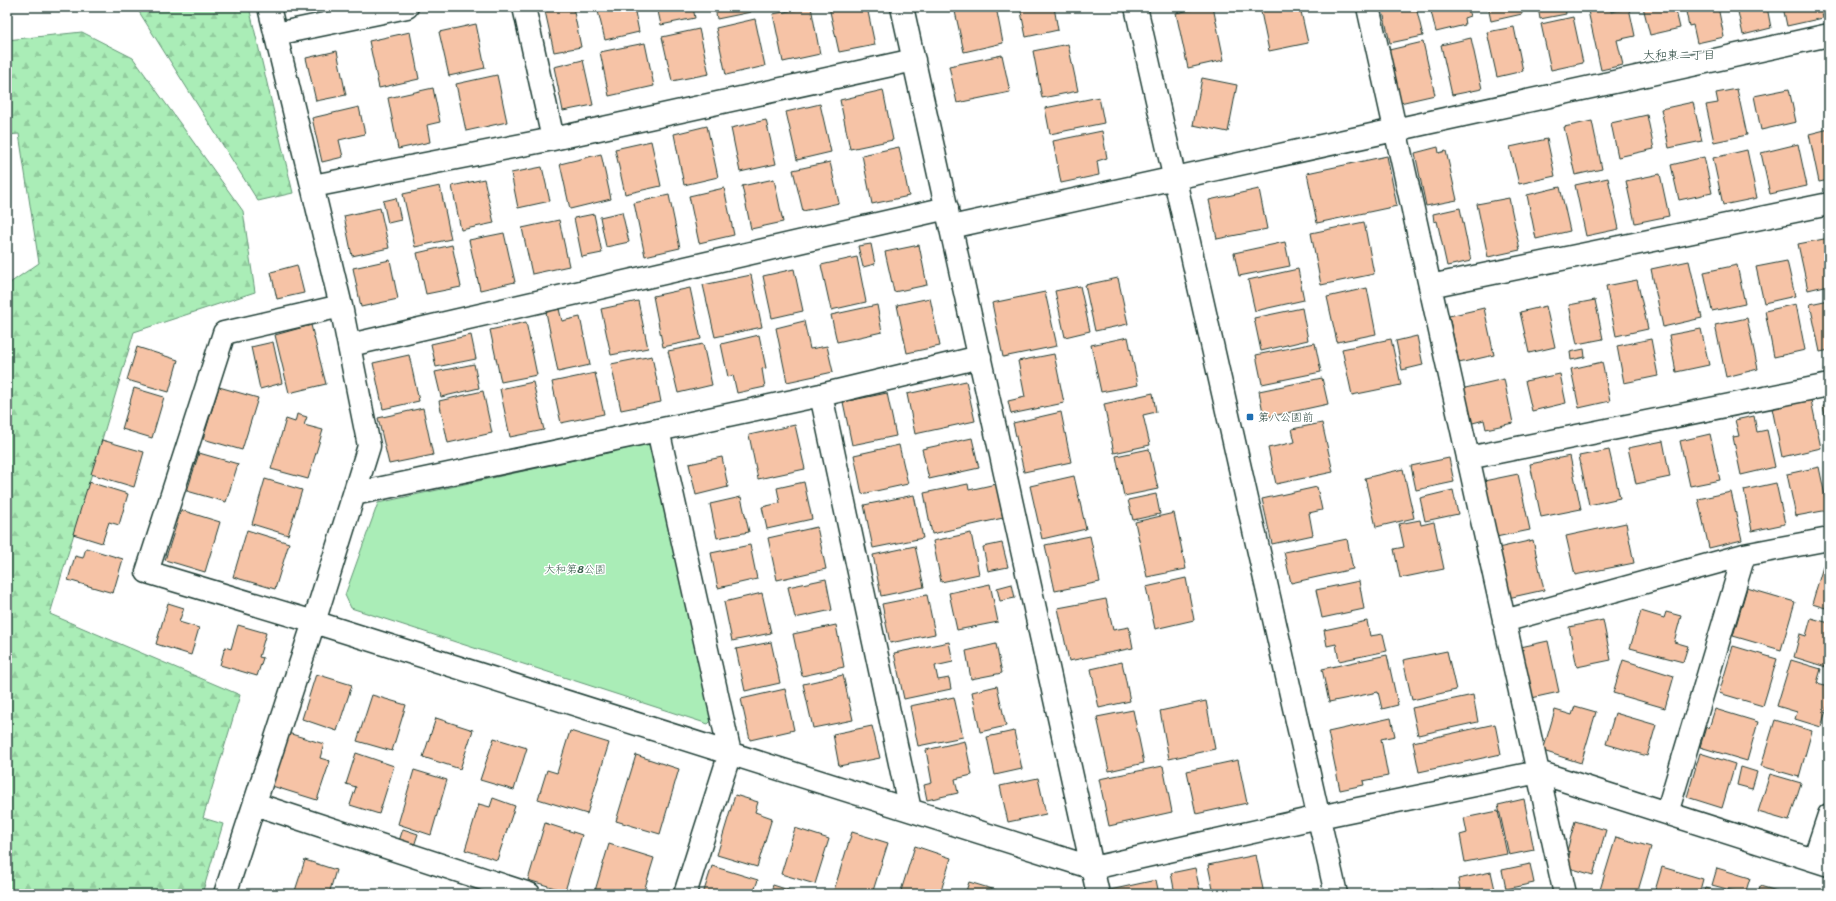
<svg xmlns="http://www.w3.org/2000/svg" width="1836" height="901" font-family="Sriracha,'Klee One',sans-serif">
<style>
.green{fill:#aaedb7;stroke:#649576}
.forest{fill:url(#forest-firs);stroke:#649576}
.building{fill:#f6c3a6;stroke:#1f3d34}
.lines{fill:none;stroke-linecap:round;stroke-linejoin:round}
.minor-casing{stroke:#1f3d34;stroke-width:25}
.minor{stroke:#fff;stroke-width:22}
.poi-dot{fill:#1f6fb2;stroke:#fff;stroke-width:1.5}
.labels{text-anchor:middle;dominant-baseline:central;stroke-width:3;stroke-linejoin:round;paint-order:stroke}
.poi-label{font-size:11px;fill:#1f3d34;stroke:#fff;text-anchor:start}
.park-label{font-size:11px;fill:#3b604e;stroke:#fff}
.neighbourhood-label{font-size:12px;fill:#1f3d34;stroke:#fff}
</style>
<defs>
<pattern id="forest-firs" width="22" height="20" patternUnits="userSpaceOnUse"><rect width="22" height="20" fill="#aaedb7"/><path d="M5 1l3.5 6h-7zM16 11l3.5 6h-7z" fill="#92cc9e"/></pattern>
</defs>
<rect width="100%" height="100%" fill="#fff"/>
<filter id="ink" filterUnits="userSpaceOnUse"><feTurbulence type="fractalNoise" baseFrequency=".025" numOctaves="2"/><feDisplacementMap in="SourceGraphic" scale="8" xChannelSelector="R" yChannelSelector="G"/><feConvolveMatrix kernelMatrix="1 2 1 2 8 2 1 2 1" color-interpolation-filters="sRGB"/></filter>
<g filter="url(#ink)">
<path class="green" d="M647 444 657 450 718 714 708 724 351 608 345 595 378 503Z"/>
<path class="forest" d="M136 7H249L293 193 258 201Z
M82 32 133 58 243 211 255 292 134 332 50 614 240 695 203 818 223 824 202 894H7V285L39 263 19 134 7 135V40Z"/>
<path class="building" d="M564 7H573L581 47 554 52 545 11Z
M597 7H634L639 32 605 40Z
M657 7H693L695 18 661 25Z
M715 7H750L751 12 717 19Z
M811 7 820 54 783 62 773 14Z
M829 7H867L875 45 839 52Z
M954 7H996L1003 43 964 52Z
M1020 7H1054L1058 30 1026 37Z
M1205 7H1213L1224 60 1188 68 1176 13Z
M1260 7H1300L1308 43 1269 51Z
M1382 7H1416L1423 36 1390 43Z
M1430 7H1467L1470 16 1464 18 1465 25 1436 32Z
M1488 7H1521L1522 14 1491 21Z
M1538 7H1565L1566 14 1540 19Z
M1606 7H1611V12L1629 8 1635 36 1617 40 1623 65 1601 70 1588 11Z
M1643 7H1675L1680 28 1650 35Z
M1685 7H1718L1724 37 1697 43 1693 25 1689 26Z
M1737 7H1767L1771 28 1743 35Z
M1783 7H1821L1823 18 1787 26Z
M1573 17 1583 63 1551 70 1541 24Z
M755 19 765 66 726 75 716 28Z
M476 24 485 68 449 76 439 32Z
M1514 27 1523 71 1497 77 1487 32Z
M699 29 709 74 672 81 662 37Z
M410 32 419 79 379 88 369 41Z
M1471 38 1482 89 1452 95 1441 45Z
M1423 42 1435 95 1400 103 1389 50Z
M645 43 654 86 609 96 600 52Z
M1068 44 1078 91 1042 98 1033 51Z
M337 51 346 95 316 101 306 58Z
M1002 55 1010 92 957 103 949 66Z
M583 60 593 105 563 111 554 67Z
M497 75 507 122 466 131 456 84Z
M1202 78 1237 85 1228 132 1193 125Z
M433 88 440 122 427 125 430 142 398 149 388 98Z
M1737 89 1747 135 1714 142 1706 105 1718 103 1716 93Z
M1789 89 1796 122 1761 130 1754 96Z
M883 90 893 140 850 149 840 100Z
M1099 97 1104 123 1050 134 1045 108Z
M1693 102 1702 141 1669 148 1661 109Z
M820 104 831 152 797 160 786 112Z
M359 107 365 134 339 140 343 157 322 162 312 118Z
M1647 115 1654 149 1618 157 1611 123Z
M766 120 776 164 740 172 731 128Z
M1592 121 1602 169 1575 175 1564 127Z
M707 126 718 177 684 185 674 134Z
M1829 129V180L1819 182 1809 134Z
M1102 131 1107 158 1097 161 1099 175 1061 183 1053 141Z
M1547 139 1555 176 1519 184 1510 147Z
M651 141 661 186 625 194 615 149Z
M1798 144 1807 186 1770 194 1761 153Z
M899 147 909 196 872 204 862 155Z
M1438 147 1439 153 1446 151 1457 200 1426 206 1415 153Z
M1747 150 1757 198 1723 205 1713 158Z
M601 154 611 199 570 209 560 164Z
M1387 156 1397 206 1317 223 1307 173Z
M1704 157 1712 193 1679 200 1671 165Z
M830 162 839 203 803 211 793 170Z
M542 167 550 201 518 208 511 173Z
M1660 174 1669 216 1635 223 1626 181Z
M1608 178 1619 229 1586 236 1575 185Z
M484 179 494 223 461 230 452 186Z
M774 179 783 222 751 229 742 186Z
M440 186 451 239 415 247 403 194Z
M1560 187 1570 231 1536 239 1527 195Z
M724 188 734 235 699 243 689 196Z
M1259 189 1267 229 1217 239 1209 200Z
M669 195 680 248 645 256 634 203Z
M396 198 401 220 388 223 383 201Z
M1509 198 1520 250 1488 257 1477 204Z
M380 208 389 248 352 256 344 216Z
M1460 208 1471 261 1447 266 1437 221 1434 222 1433 214Z
M622 212 629 242 606 247 600 217Z
M594 214 602 253 582 257 574 218Z
M559 220 569 266 532 274 522 228Z
M1364 222 1374 274 1321 285 1311 233Z
M504 233 515 282 480 290 469 240Z
M1829 238V285L1808 290 1798 244Z
M1285 242 1290 266 1239 276 1234 253Z
M871 244 875 264 863 267 858 246Z
M452 245 461 287 426 294 417 253Z
M919 245 927 285 894 292 885 252Z
M857 257 866 302 831 310 821 265Z
M390 260 398 299 361 307 353 268Z
M1689 261 1702 318 1663 327 1651 269Z
M1787 261 1795 296 1764 303 1756 267Z
M297 265 304 293 277 299 271 272Z
M1737 265 1745 304 1712 311 1704 272Z
M794 269 803 311 772 318 763 276Z
M1298 269 1304 300 1255 311 1248 280Z
M751 275 762 327 715 337 703 285Z
M1118 278 1128 324 1095 331 1085 285Z
M1637 280 1648 329 1616 336 1606 286Z
M1080 286 1090 331 1065 337 1055 291Z
M690 288 701 339 663 347 653 296Z
M1367 288 1376 334 1337 342 1327 297Z
M1045 292 1057 346 1003 357 992 303Z
M930 298 940 346 907 353 897 305Z
M1595 300 1603 339 1577 344 1569 305Z
M1829 300V350L1820 352 1810 304Z
M638 301 648 348 611 355 601 309Z
M1796 304 1805 350 1774 357 1765 311Z
M877 305 882 332 837 342 831 315Z
M1546 306 1555 347 1529 353 1520 312Z
M1302 308 1308 340 1261 351 1254 318Z
M1484 308 1494 355 1459 363 1449 316Z
M559 309 562 321 580 317 590 365 558 372 546 312Z
M1747 318 1758 369 1726 377 1715 325Z
M804 321 810 349 827 346 833 372 787 382 776 328Z
M526 322 537 375 501 382 490 330Z
M311 325 326 384 289 393 275 335Z
M1701 329 1709 365 1676 372 1669 335Z
M471 335 476 359 436 367 431 344Z
M759 335 766 368 762 369 765 387 737 393 733 375 728 377 721 344Z
M1417 336 1423 365 1402 370 1396 341Z
M1128 337 1138 385 1101 392 1091 345Z
M1391 339 1401 385 1352 395 1342 349Z
M1651 339 1658 376 1624 383 1617 346Z
M273 342 282 383 260 389 251 347Z
M1315 343 1321 372 1262 384 1256 355Z
M703 344 712 385 678 393 668 351Z
M137 347 178 360 169 392 127 380Z
M1584 349 1585 357 1571 360 1570 352Z
M1054 354 1064 403 1011 414 1008 401 1025 397 1018 361Z
M409 355 419 401 383 409 373 363Z
M652 356 661 402 621 410 611 364Z
M1602 362 1610 401 1579 408 1571 369Z
M474 364 479 388 441 397 435 372Z
M595 373 604 414 561 423 552 382Z
M1560 374 1566 403 1532 411 1525 381Z
M1322 378 1328 404 1264 418 1259 391Z
M1504 379 1513 423 1486 429 1484 420 1469 424 1461 389Z
M966 381 975 421 915 434 907 394Z
M533 382 544 430 510 437 500 389Z
M219 387 258 398 242 450 203 439Z
M134 388 164 397 152 438 122 429Z
M483 391 492 433 448 443 439 401Z
M887 393 896 436 852 445 843 402Z
M1153 393 1156 412 1143 415 1150 445 1114 453 1104 404Z
M1811 400 1821 448 1782 457 1772 408Z
M1829 405V434L1823 406Z
M423 408 433 455 389 464 378 418Z
M1061 412 1071 462 1024 472 1013 423Z
M297 414 307 417 304 425 323 430 308 479 271 469 286 419 295 422Z
M1754 416 1757 432 1767 430 1775 467 1741 475 1733 437 1739 436 1735 420Z
M1322 423 1333 472 1276 484 1268 448 1295 442 1292 429Z
M795 425 805 469 758 479 749 435Z
M1710 434 1720 480 1690 486 1680 441Z
M972 438 979 468 929 479 922 449Z
M102 440 144 452 134 487 91 474Z
M1663 441 1670 477 1636 484 1628 448Z
M899 445 908 484 862 494 854 455Z
M1149 449 1158 489 1124 496 1116 456Z
M1609 450 1620 498 1589 505 1579 456Z
M199 453 238 464 226 502 187 491Z
M1570 456 1581 509 1541 517 1530 464Z
M722 457 728 487 696 495 689 464Z
M1449 458 1454 482 1416 490 1411 466Z
M1819 467 1828 510 1796 516 1787 474Z
M1403 469 1414 518 1376 527 1365 478Z
M1518 474 1530 530 1496 537 1484 481Z
M1074 476 1086 529 1042 539 1030 486Z
M265 479 302 490 288 535 252 524Z
M89 482 128 494 119 525 109 522 102 543 73 534Z
M804 482 812 519 767 529 762 507 780 503 777 488Z
M1776 483 1785 524 1752 531 1744 490Z
M968 484 969 490 996 484 1003 518 932 534 924 493Z
M1317 487 1322 510 1309 513 1313 535 1272 544 1262 499Z
M1453 490 1458 514 1425 521 1420 498Z
M1731 492 1742 540 1709 548 1698 499Z
M1156 494 1160 514 1133 520 1128 500Z
M914 495 923 538 873 548 864 505Z
M741 497 749 532 717 538 710 504Z
M181 510 220 522 205 572 165 560Z
M1174 513 1186 569 1147 577 1135 522Z
M1420 520 1421 525 1434 522 1444 569 1400 578 1394 549 1404 547 1399 524Z
M1626 523 1634 563 1575 575 1566 536Z
M817 527 826 569 777 580 768 538Z
M247 530 289 543 275 589 233 577Z
M971 533 979 574 941 582 933 541Z
M1090 536 1100 582 1055 591 1045 545Z
M1347 539 1353 569 1291 583 1284 552Z
M1533 540 1544 590 1508 598 1498 548Z
M1002 543 1008 567 988 571 983 547Z
M750 545 757 579 718 588 711 553Z
M915 546 924 587 881 596 873 555Z
M86 548 123 559 113 593 68 580 75 556 83 558Z
M1824 563 1829 564V609L1812 604Z
M1186 578 1194 620 1155 629 1146 587Z
M826 579 832 610 795 618 788 587Z
M1359 581 1364 609 1322 618 1316 590Z
M990 584 998 622 957 630 949 593Z
M1012 584 1015 598 1000 601 997 588Z
M1747 588 1795 602 1781 650 1733 636Z
M762 593 771 633 732 641 724 602Z
M927 595 935 634 890 643 882 604Z
M1106 599 1113 630 1129 627 1133 648 1069 661 1058 608Z
M168 603 184 608 179 622 199 628 191 655 156 644Z
M1641 611 1664 618 1666 612 1681 616 1674 642 1688 646 1683 662 1630 648Z
M1811 618 1829 623V668L1794 657 1800 634 1806 636Z
M1603 620 1611 660 1577 667 1569 627Z
M1367 621 1370 636 1383 634 1387 651 1339 661 1336 644 1327 646 1324 630Z
M238 625 266 633 259 657 263 658 257 676 220 665 225 647 231 649Z
M836 625 844 667 802 676 793 634Z
M1548 641 1559 692 1527 699 1516 648Z
M771 642 780 683 745 691 736 649Z
M949 642 953 662 935 666 938 680 949 678 951 689 904 699 894 653Z
M996 644 1002 673 971 679 966 651Z
M1733 646 1777 659 1763 706 1719 693Z
M1447 651 1456 690 1412 700 1403 660Z
M1387 655 1398 705 1382 709 1378 692 1329 702 1322 669Z
M1623 660 1674 676 1665 708 1613 693Z
M1791 660 1821 669 1817 683 1829 686V701L1821 727 1795 719 1797 712 1777 706Z
M1122 662 1130 701 1099 708 1091 669Z
M316 674 352 685 337 731 302 719Z
M843 675 853 720 813 728 803 684Z
M997 686 1006 726 980 732 972 692Z
M785 689 794 730 750 740 741 699Z
M372 695 406 705 392 751 357 741Z
M1473 695 1478 722 1418 735 1412 708Z
M954 697 963 737 918 746 910 706Z
M1206 701 1215 749 1169 759 1160 711Z
M1575 706 1596 712 1581 763 1543 751 1555 710 1572 715Z
M1715 709 1758 722 1747 761 1700 747 1706 727 1709 728Z
M1133 710 1144 763 1109 771 1097 717Z
M1615 713 1656 725 1647 756 1606 744Z
M436 718 473 730 460 769 423 757Z
M1391 718 1395 736 1381 739 1388 776 1363 781 1364 785 1340 790 1328 732Z
M1775 720 1812 731 1799 777 1761 766Z
M1495 724 1501 754 1419 772 1413 742Z
M872 726 880 758 839 766 833 734Z
M570 731 609 743 587 814 538 799 547 770 557 773Z
M1014 731 1022 769 995 775 987 737Z
M288 733 324 744 320 758 330 761 317 800 272 786Z
M494 738 527 748 514 790 480 780Z
M965 741 972 775 955 779 958 793 927 800 924 785 932 783 926 750Z
M356 753 394 766 379 814 350 805 356 787 346 784Z
M1700 753 1735 764 1722 808 1687 797Z
M636 755 679 769 660 834 616 821Z
M1238 760 1247 803 1196 814 1187 771Z
M1163 766 1172 812 1109 826 1099 779Z
M1741 767 1757 772 1752 789 1737 785Z
M414 770 447 780 431 835 398 824Z
M1770 774 1801 783 1789 821 1758 812Z
M1038 778 1046 814 1008 822 1000 786Z
M735 795 758 802 755 812 772 818 757 867 717 855Z
M493 798 515 806 497 860 465 850 479 804 490 807Z
M1524 799 1534 850 1509 855 1498 805Z
M1498 811 1507 854 1465 862 1460 835 1467 833 1464 818Z
M1575 821 1606 830 1593 875 1566 867 1570 852 1567 851Z
M545 823 582 835 565 891 528 880Z
M795 828 829 839 815 884 781 874Z
M403 829 418 834 414 846 399 841Z
M852 832 888 843 872 894H845L834 890Z
M1616 837 1651 847 1637 894 1599 893Z
M609 844 654 858 643 894H594Z
M915 846 951 858 940 894H900Z
M1256 855 1264 894H1214L1208 865Z
M305 860 336 870 329 894H294Z
M1530 864 1534 883 1506 889 1502 870Z
M712 866 758 880 753 894H703Z
M1662 867 1703 879 1699 894H1654Z
M1195 868 1200 891 1175 894 1171 873Z
M1717 868 1750 878 1745 894 1712 885Z
M1491 872 1496 894H1461L1458 879Z
M1156 880 1159 894H1111L1110 890Z
M969 882 1009 894H965Z
M773 885 801 894H770Z
M1760 886 1787 894H1758Z
M1706 888 1726 894H1704Z
M1432 889 1433 894H1409Z"/>
<g class="lines">
<defs>
<path id="minor" d="M524 7 553 139
M902 7 1098 894
M1136 7 1336 894
M1368 7 1565 894
M276 34 407 7
M313 186 553 139 914 60
M951 227 1829 35
M1430 286 1829 204
M341 306 224 333 147 572 314 622 1093 868 1319 817 1538 772 1829 865
M350 345 947 208
M821 395 910 810
M658 430 821 395 980 357
M1468 458 1829 385
M354 494 658 430 730 753 685 894
M1504 621 1744 555 1829 539
M255 804 529 894
M1667 813 1744 555
M1814 860 1829 815
M225 894 314 622 369 446 341 306 269 7"/>
</defs>
<use href="#minor" class="minor-casing"/>
<use href="#minor" class="minor"/>
</g>
</g>
<rect class="poi-dot" x="1246" y="413" width="8" height="8" rx="2"/>
<g class="labels">
<g class="poi-label">
<text x="1258" y="417">第八公園前</text>
</g>
<g class="park-label">
<text x="575" y="569">大和第8公園</text>
</g>
<g class="neighbourhood-label">
<text x="1679" y="55">大和東二丁目</text>
</g>
</g>
<rect width="1836" height="901" fill="none" stroke="#fff" stroke-width="24"/>
<rect x="12" y="12" width="1812" height="877" fill="none" stroke="#1f3d34" stroke-width="1.5" filter="url(#ink)"/>
</svg>
